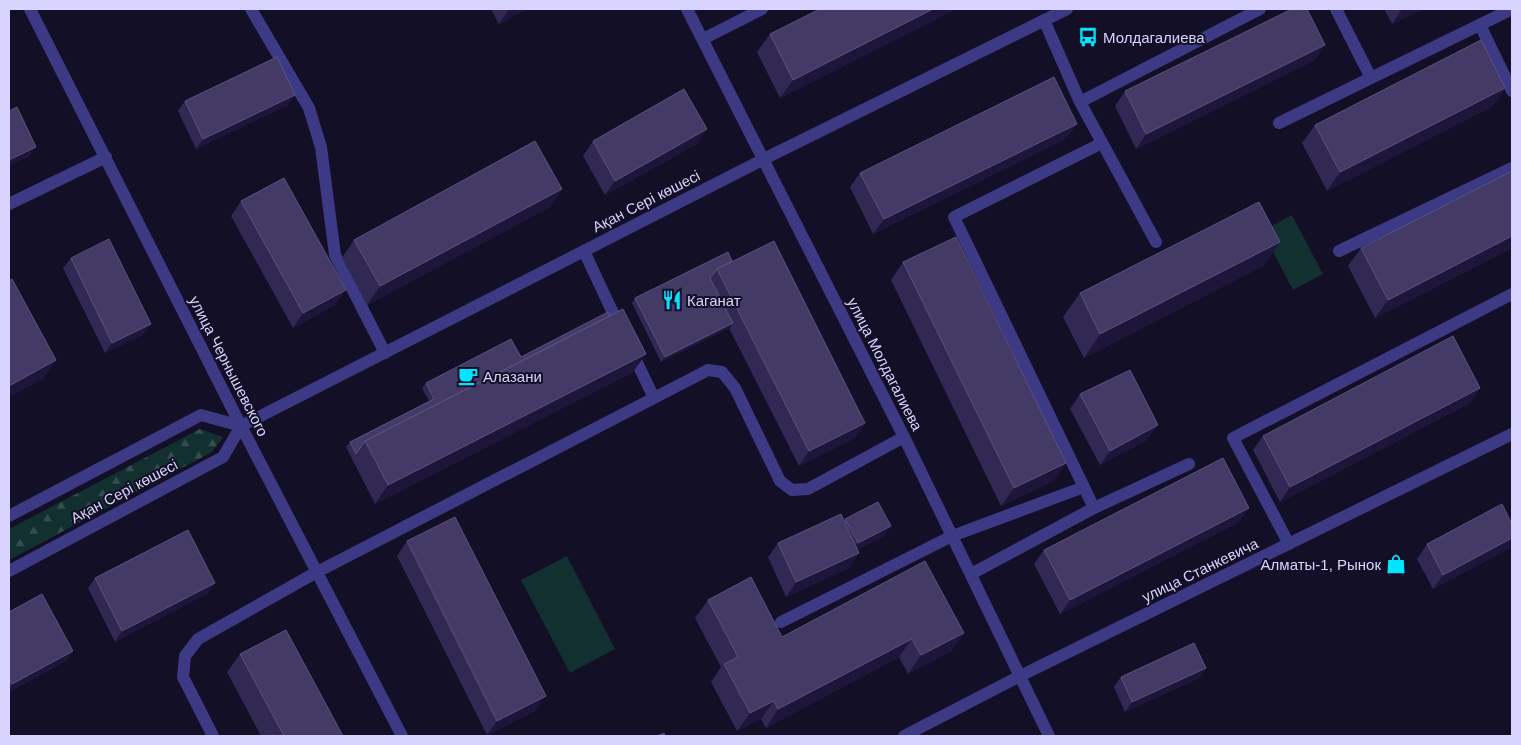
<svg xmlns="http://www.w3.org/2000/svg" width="1521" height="745" font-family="Helvetica,sans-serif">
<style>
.grass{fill:#12302f}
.forest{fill:url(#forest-firs)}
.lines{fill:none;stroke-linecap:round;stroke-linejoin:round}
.service{stroke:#3d3a85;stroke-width:12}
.minor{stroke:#3d3a85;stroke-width:12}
.tertiary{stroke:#3d3a85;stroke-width:12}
.wall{fill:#312854}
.shaded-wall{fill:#1d163a}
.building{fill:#433a66;stroke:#5a527e}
.labels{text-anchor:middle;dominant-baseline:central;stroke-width:4;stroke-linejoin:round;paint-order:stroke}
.poi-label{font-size:15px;fill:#d9d4ff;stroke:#130f26;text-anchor:start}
.street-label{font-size:15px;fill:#d9d4ff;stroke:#130f26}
</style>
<defs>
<pattern id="forest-firs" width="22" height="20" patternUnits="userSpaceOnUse" patternTransform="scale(1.25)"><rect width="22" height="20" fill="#12302f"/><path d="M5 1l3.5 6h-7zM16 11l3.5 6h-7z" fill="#344d4e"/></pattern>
</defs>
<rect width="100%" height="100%" fill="#130f26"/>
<path class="grass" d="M1292 215 1323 274 1293 290 1262 231Z
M567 556 615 649 570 673 521 580Z"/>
<path class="forest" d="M200 429 223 437 212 452 9 560V529Z"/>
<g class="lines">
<path class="service" d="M251 9 309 108 321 147 335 255 385 353
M1336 9 1371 78
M1044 20 1080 102 1156 242
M1480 25 1512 91
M703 39 762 9
M1080 102 1260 9
M1279 123 1512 9
M584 251 620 328
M1339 251 1512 168
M654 398 708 370 722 372 735 388 780 481 792 490 808 489 904 437
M1094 508 954 217 1102 143
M1289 544 1233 438 1512 294
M971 574 1094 508 1189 464
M781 622 952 536 1084 487
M213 736 183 677 185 656 198 639 317 572 654 398 631 350"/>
<path class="minor" d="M30 9 241 426 402 736
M687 9 904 437 1049 736
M9 204 106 157
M904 736 1020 676 1512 434"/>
<path class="tertiary" d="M9 516 201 415 241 426
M9 571 223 457 241 426 764 159 1067 9"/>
</g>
<path class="wall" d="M491 9H526L499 24Z
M956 9 780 98 757 52 770 34Z
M1384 9H1422L1392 24Z
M1325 45 1315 60 1136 149 1115 106 1125 91Z
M1505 88 1493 106 1327 191 1302 143 1315 125Z
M185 101 288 105 196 149 178 111Z
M707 129 697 144 605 195 583 156 593 141Z
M1067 138 873 234 850 187 860 173Z
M1512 171V248L1375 318 1348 266 1361 248Z
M562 189 550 207 367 305 342 258 354 240Z
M241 201 336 304 293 328 231 216Z
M1280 242 1263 266 1084 358 1063 317 1080 293Z
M71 258 144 334 105 353 63 268Z
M732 261 865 423 855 438 799 466 729 328 661 362 632 303 635 298Z
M903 262 1066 463 1053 481 1001 506 891 280Z
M521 357 633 372 375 504 346 447 350 442 429 401 422 388 426 383Z
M1480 388 1470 403 1280 502 1253 450 1263 436Z
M1080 394 1147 440 1100 465 1070 409Z
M845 519 884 536 857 550 849 568 786 597 768 557 778 543 844 521Z
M1239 522 1060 614 1034 564 1044 550Z
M1512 524V543L1508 549 1433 589 1417 559 1427 544Z
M407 541 535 711 487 735 397 556Z
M95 578 215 583 208 593 115 642 88 588Z
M708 600 782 637 964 633 951 651 908 674 899 657 766 728 761 719 737 731 711 682 721 667 695 618Z
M9 612 73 651 66 661 9 692Z
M240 654 343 736H261L227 672Z
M1206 668 1199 678 1125 712 1114 687 1121 677Z"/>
<path class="shaded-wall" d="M509 9H526L499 24Z
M933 9H956L780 98 793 80Z
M1402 9H1422L1392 24Z
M1325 45 1315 60 1136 149 1146 134Z
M1505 88 1493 106 1327 191 1340 172Z
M295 95 288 105 196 149 203 139Z
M1077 124 1067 138 873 234 884 219Z
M707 129 697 144 605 195 615 181Z
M36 147 29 157 9 166V160Z
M562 189 550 207 367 305 380 286Z
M1512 236V248L1375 318 1388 300Z
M1280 242 1263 266 1084 358 1100 334Z
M346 290 336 304 293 328 303 313Z
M733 323 730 328 661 362 665 357Z
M151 324 144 334 105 353 112 343Z
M646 354 633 372 375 504 388 485Z
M56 360 43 379 9 397V386Z
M1480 388 1470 403 1280 502 1290 487Z
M865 423 855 438 799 466 809 451Z
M1158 425 1147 440 1100 465 1110 451Z
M1066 463 1053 481 1001 506 1014 488Z
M1249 508 1239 522 1060 614 1070 600Z
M891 526 884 536 851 553 858 543Z
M1512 538V543L1508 549 1433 589 1443 575Z
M859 553 849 568 786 597 796 582Z
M215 583 208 593 115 642 122 631Z
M964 633 951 651 908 674 921 655Z
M912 639 899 657 766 728 778 709Z
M73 651 66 661 9 692V689L12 684Z
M1206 668 1199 678 1125 712 1132 702Z
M546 696 535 711 487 735 497 721Z
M774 701 761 719 737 731 750 713Z"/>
<path class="building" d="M820 9H933L793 80 770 34Z
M1292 9H1307L1325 45 1146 134 1125 91Z
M1481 40 1505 88 1340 172 1315 125Z
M277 57 295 95 203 139 185 101Z
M1054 77 1077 124 884 219 860 173Z
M684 89 707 129 615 181 593 141Z
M17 107 36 147 9 160V111Z
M535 141 562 189 380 286 354 240Z
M1512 171V236L1388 300 1361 248Z
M284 178 346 290 303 313 241 201Z
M1259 202 1280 242 1100 334 1080 293Z
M956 237 1066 463 1014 488 903 262Z
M109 239 151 324 112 343 71 258Z
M774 241 865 423 809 451 717 269Z
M728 252 732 261 717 269 710 278 733 323 665 357 635 298Z
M12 279 56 360 9 386V281Z
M623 309 646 354 388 485 365 441Z
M608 312 610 316 365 441 356 454 350 442 434 399 426 383 511 339 521 357Z
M1453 336 1480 388 1290 487 1263 436Z
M1130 370 1158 425 1110 451 1080 394Z
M1223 458 1249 508 1070 600 1044 550Z
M878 502 891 526 858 543 845 519Z
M1502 504 1512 524V538L1443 575 1427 544Z
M841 514 859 553 796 582 778 543Z
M455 517 546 696 497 721 407 541Z
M188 530 215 583 122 631 95 578Z
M925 561 964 633 921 655 912 639 778 709 774 701 750 713 724 664 738 657 708 600 751 577 782 637Z
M42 594 73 651 12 684 9 678V612Z
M286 630 343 736H284L240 654Z
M1194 643 1206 668 1132 702 1121 677Z
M664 733 665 736H657Z"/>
<defs>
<symbol id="bus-bare" viewBox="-9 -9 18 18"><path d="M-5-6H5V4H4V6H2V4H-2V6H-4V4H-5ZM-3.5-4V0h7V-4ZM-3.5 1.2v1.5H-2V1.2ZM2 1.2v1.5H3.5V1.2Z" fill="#00e5ff" stroke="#130f26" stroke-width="2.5" paint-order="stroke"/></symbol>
<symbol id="restaurant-bare" viewBox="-9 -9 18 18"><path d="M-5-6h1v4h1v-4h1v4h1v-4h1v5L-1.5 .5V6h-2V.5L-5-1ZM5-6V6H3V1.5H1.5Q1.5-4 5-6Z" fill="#00e5ff" stroke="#130f26" stroke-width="2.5" paint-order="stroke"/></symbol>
<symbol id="cafe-bare" viewBox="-9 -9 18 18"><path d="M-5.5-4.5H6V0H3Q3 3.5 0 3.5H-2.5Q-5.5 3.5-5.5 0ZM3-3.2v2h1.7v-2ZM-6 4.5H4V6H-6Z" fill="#00e5ff" stroke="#130f26" stroke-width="2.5" paint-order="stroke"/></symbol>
<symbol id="shop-bare" viewBox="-9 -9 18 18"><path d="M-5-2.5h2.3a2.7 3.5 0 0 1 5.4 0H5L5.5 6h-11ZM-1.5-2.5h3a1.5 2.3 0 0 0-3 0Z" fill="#00e5ff" stroke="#130f26" stroke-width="2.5" paint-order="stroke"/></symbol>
</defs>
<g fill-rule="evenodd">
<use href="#bus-bare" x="1074" y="23" width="28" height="28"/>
<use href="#restaurant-bare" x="658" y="286" width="28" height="28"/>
<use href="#cafe-bare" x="454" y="362" width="28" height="28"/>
<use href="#shop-bare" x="1382" y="550" width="28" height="28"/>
</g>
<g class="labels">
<g class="poi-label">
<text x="1103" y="37">Молдагалиева</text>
<text x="687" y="300">Каганат</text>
<text x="483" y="376">Алазани</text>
<text x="1381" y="564" text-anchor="end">Алматы-1, Рынок</text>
</g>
<g class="street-label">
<text transform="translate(646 201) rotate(-27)">Ақан Сері көшесі</text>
<text transform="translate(885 364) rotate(63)">улица Молдагалиева</text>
<text transform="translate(229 366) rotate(63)">улица Чернышевского</text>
<text transform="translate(124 491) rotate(-28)">Ақан Сері көшесі</text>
<text transform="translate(1200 570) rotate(-26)">улица Станкевича</text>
</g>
</g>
<rect width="1521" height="745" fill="none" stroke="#d9d4ff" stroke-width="20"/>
</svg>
